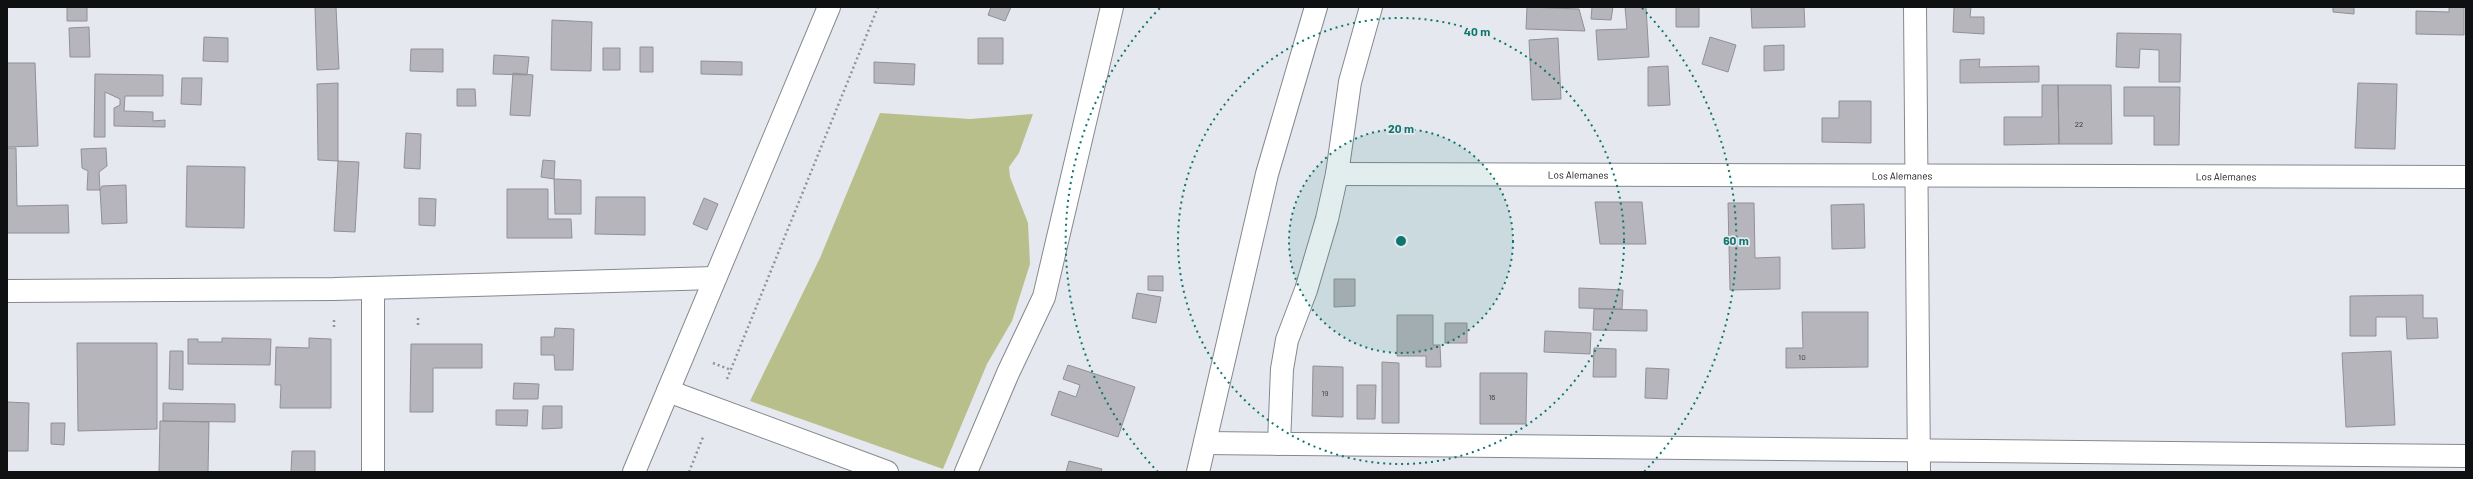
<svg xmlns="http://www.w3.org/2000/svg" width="2473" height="479" font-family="Barlow,sans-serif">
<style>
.green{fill:#b8bf8a}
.building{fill:#b6b5bb;stroke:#929097}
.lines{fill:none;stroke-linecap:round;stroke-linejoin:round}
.minor-casing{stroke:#85898e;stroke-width:24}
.tertiary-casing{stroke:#85898e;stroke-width:24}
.path{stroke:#909398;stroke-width:2.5;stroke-dasharray:2 3;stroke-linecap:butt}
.minor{stroke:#fff;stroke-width:22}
.tertiary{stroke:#fff;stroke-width:22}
.ring{fill:none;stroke:#0f766e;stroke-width:2;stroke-dasharray:2 4}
.labels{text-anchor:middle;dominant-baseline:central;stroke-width:3.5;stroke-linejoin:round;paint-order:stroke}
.number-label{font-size:8px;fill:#39393c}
.street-label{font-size:10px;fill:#0f1012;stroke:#e5e9ef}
.centre{fill:#0f766e;stroke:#e5e9ef;stroke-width:2}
.ring-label{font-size:12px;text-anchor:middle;font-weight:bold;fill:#0f766e;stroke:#e5e9ef;stroke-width:3.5;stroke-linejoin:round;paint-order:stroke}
</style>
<rect width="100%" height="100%" fill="#e5e9ef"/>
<path class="green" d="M880 113 970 119 1033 114 1019 153 1009 167 1010 177 1028 223 1030 264 1012 321 987 364 943 469 750 401 820 258Z"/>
<path class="building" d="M67 7H87V21H67Z
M315 7H336L339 69 317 70Z
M991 7H1011L1005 21 988 15Z
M1527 7 1579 9 1585 31 1526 29Z
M1592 7H1613L1611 20 1591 19Z
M1625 7H1646L1649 57 1598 60 1596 30 1627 29Z
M1676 7H1699V27H1676Z
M1751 7H1804L1805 27 1752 28Z
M1954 7H1971L1970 17H1984V34L1953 32Z
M2333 7H2354V14L2333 12Z
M2449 7H2464V35L2416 34V11L2449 12Z
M552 20 592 22 591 71 551 70Z
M89 27 90 57H70L69 28Z
M2117 33 2181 34 2180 82H2159V50L2140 49 2139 68 2116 67Z
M204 37 228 38V62L203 61Z
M1710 37 1736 45 1728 72 1702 64Z
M978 38H1003V64H978Z
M1558 38 1561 99 1532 100 1529 40Z
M1784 45V70L1764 71V46Z
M640 47H653V72H640Z
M603 48H620V70H603Z
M411 49H443V72L410 71Z
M494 55 529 57 527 75 493 74Z
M1980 59 1979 67 2039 66V82L1960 83V60Z
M701 61 742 62V75L701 74Z
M874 62 915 64 914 85 874 83Z
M7 63H35L38 146 7 147Z
M1668 66 1670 105 1648 106V67Z
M513 73 533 75 530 116 510 115Z
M95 74 163 75V96H125L124 111 153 112V121L165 120V127L114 126V108L120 105V99L105 92V137H94Z
M182 78H202L201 105 181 104Z
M338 83V161L318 160 317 84Z
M2358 83 2397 84 2395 149 2355 148Z
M2042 85H2058L2059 144 2004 145V117H2042Z
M2058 85H2111L2112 144H2059Z
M2124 87H2180L2179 145H2154V116H2124Z
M457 89H475L476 106H457Z
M1839 101H1871V143L1822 142V118H1839Z
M406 133 421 134 420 169 404 168Z
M7 148H16L17 206 68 205 69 233H7Z
M106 148 107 166 99 172 100 190H87L88 171 82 168 81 149Z
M543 160 555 161 554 179 541 177Z
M338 161 359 162 355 232 334 231Z
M187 166 245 167 244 228 186 227Z
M554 179 581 180V214H555Z
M126 185 127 223 102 224 100 190 102 186Z
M507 189H548V219H571L572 238H507Z
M596 197H645V235L595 234Z
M419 198 436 199 435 226 419 225Z
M704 198 718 204 707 230 693 224Z
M1595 202H1642L1646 244H1600Z
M1728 203H1754L1755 258 1780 257V289L1730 290Z
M1864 204 1865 248 1832 249 1831 205Z
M1148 276H1163V291L1148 290Z
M1334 279H1355V306L1334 307Z
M1579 288 1623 290 1622 309 1579 308Z
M1137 293 1161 297 1156 323 1132 318Z
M2423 295V318H2437L2438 338 2407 339 2406 317H2376V336H2350V296Z
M1594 309 1647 310V331L1593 330Z
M1802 312H1868V367L1786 368V348H1803Z
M1397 315H1433V345H1440L1441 367H1426V356H1397Z
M1445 323H1467V343H1445Z
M555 328 574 329 573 370H555L554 355H541V337H554Z
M1545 331 1591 333 1590 354 1544 352Z
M222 338 271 339 270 365 188 364V339H198V342H222Z
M309 338 331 339V408H280L281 385H275L276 347 309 348Z
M77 343H157V429L78 431Z
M411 344H482V368H433V412H410Z
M1594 348 1616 349V377H1593Z
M170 351H183V390L169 389Z
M2391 351 2395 425 2346 427 2342 353Z
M1382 362 1399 363V423H1382Z
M1068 365 1135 387 1118 437 1051 415 1059 391 1076 397 1080 385 1063 379Z
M1313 366 1343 367V417L1312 416Z
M1646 368 1669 369 1667 399 1645 398Z
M1480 373H1527L1526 424H1480Z
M514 383 539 384 538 399H513Z
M1357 385H1376L1375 419H1357Z
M7 402 29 403 28 451H7Z
M163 403 235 404V422L163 421Z
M543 406H562V428L542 429Z
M496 410H528L527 426 496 425Z
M160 421 209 422 208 472H159Z
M51 423H65L64 445 51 444Z
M292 451H315V472H291Z
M1069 461 1102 469 1101 472H1066Z"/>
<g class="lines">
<defs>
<g id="minor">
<path d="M1915 7 1919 472"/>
<path id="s1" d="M1337 174 2466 177"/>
<path d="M7 291 334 289 715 278"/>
<path d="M668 391 887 472"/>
<path d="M1205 443 2466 456"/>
<path d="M1279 444 1282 369 1287 340 1306 290 1327 219 1337 174 1350 82 1371 7"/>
<path d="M373 472V288"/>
<path d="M966 472 1008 373 1044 297 1112 7"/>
<path d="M1198 472 1267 174 1316 7"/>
</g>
<path id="tertiary" d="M634 472 829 7"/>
</defs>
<use href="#minor" class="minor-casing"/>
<use href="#tertiary" class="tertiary-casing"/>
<path class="path" d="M418 325V317
M334 327V319
M713 363 731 370
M727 379 878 7
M689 472 703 437"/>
<use href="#minor" class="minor"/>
<use href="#tertiary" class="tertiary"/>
</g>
<circle cx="1401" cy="241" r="112" fill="#0f766e" fill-opacity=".12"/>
<g class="ring">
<circle cx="1401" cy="241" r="112"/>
<circle cx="1401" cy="241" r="223"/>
<path d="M1158 472A335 335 0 0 1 1160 8M1642 8A335 335 0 0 1 1644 472"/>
</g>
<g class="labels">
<g class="number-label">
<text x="2079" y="124">22</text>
<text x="1802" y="357">10</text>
<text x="1325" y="393">19</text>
<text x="1492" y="397">16</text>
</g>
<g class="street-label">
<text stroke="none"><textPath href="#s1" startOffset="241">Los Alemanes</textPath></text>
<text stroke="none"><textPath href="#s1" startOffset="565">Los Alemanes</textPath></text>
<text stroke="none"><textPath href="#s1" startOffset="889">Los Alemanes</textPath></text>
</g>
</g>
<circle cx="1401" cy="241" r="6" class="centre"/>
<g class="ring-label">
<text x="1477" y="36">40 m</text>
<text x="1401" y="133">20 m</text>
<text x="1736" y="245">60 m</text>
</g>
<rect width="2473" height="479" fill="none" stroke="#0f1012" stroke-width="16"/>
</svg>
